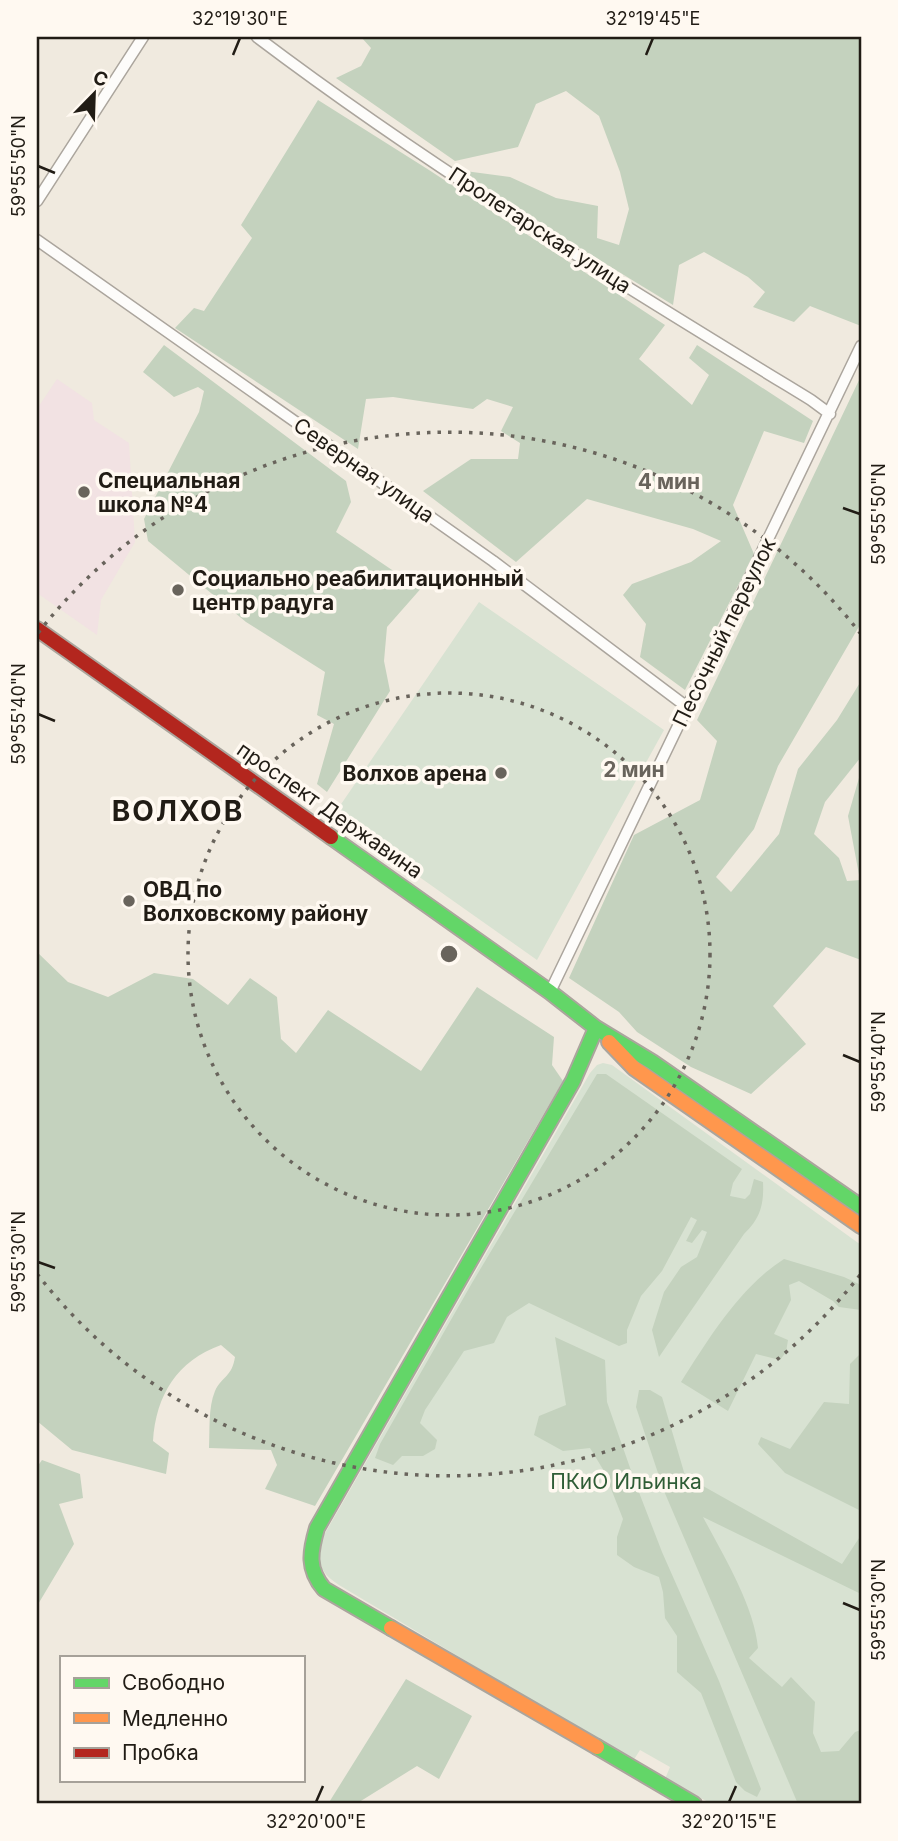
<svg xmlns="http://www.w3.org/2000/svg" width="898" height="1841" font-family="Inter,sans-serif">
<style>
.education{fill:#f2e2e3}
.green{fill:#d8e2d2}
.forest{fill:#c4d2be}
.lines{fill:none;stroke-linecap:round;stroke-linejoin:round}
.street-casing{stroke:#aba59d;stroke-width:13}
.fast-casing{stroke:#aba59d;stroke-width:18}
.slow-casing{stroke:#aba59d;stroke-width:18}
.jam-casing{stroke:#aba59d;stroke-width:18}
.street{stroke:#fdfcfa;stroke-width:10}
.fast{stroke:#63d668;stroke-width:14}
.slow{stroke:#ff974d;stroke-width:14}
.jam{stroke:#b3261e;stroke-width:14}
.ticks{fill:none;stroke:#211c15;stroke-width:2.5}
.ring{fill:none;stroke:#69645c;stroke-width:3.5;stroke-dasharray:3.5 7}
.poi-dot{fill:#69645c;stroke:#fff9f1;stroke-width:2.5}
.labels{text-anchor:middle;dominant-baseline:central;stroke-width:7;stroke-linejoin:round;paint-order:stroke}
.street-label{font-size:21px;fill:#211c15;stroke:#fff9f1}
.poi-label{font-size:21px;font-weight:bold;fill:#211c15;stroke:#fff9f1;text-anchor:start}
.park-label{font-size:21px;fill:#2f5d36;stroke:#fff9f1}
.district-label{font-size:28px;font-weight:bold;letter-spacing:2px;fill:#211c15;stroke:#fff9f1}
.centre{fill:#69645c;stroke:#fff9f1;stroke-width:3.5}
.ring-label{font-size:21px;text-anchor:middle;font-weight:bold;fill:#69645c;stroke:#fff9f1;stroke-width:7;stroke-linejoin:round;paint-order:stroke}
.neatline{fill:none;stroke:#211c15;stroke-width:2.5}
.ticks-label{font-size:18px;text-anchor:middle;fill:#211c15}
</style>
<rect width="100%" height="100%" fill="#f0eadf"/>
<path class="education" d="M57 379 92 403 94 420 129 443 135 542 101 600 97 635 37 593V409Z"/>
<path class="green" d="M479 602 664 730 537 960 333 816Z
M603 1063 612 1065 861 1245V1804H712L665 1779 670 1767 640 1750 633 1761 339 1585C317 1571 316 1559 324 1535L590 1073 597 1065Z"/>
<path class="forest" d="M361 37H861V326L810 306 794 322 753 307 765 292 748 277 704 252 679 265 673 305 583 250 473 179 465 171 510 177 556 198 598 206 597 238 619 245 629 209 620 172 599 116 566 91 536 104 518 147 455 161 336 78 361 66 371 48Z
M318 100 429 170 665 325 639 359 692 405 709 375 689 358 697 345 813 421 804 443 764 431 733 505 754 554 685 690 640 657 646 624 623 595 632 584 691 562 721 541 693 529 587 499 516 562 423 491 471 459H518L520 443 501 431 513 407 487 399 473 409 393 397 366 399 358 449 175 328 194 308 204 311 252 238 241 225Z
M164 345 346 481 351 502 336 532 395 572H410L424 585 387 627 384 661 390 691 327 792 317 784 334 724 317 715 325 672 246 622 148 541 144 519 199 412 204 391 198 387 174 397 143 372Z
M861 376V623L778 766 754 829 716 877 731 892 779 834 798 769 837 720 861 681V757L825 802 814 834 839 858 847 881 860 880 848 816 861 771V960L826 947 773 1006 806 1044 751 1094 691 1067 637 1032 619 1012 569 978 634 835 700 800 717 741 697 720Z
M37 952 68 982 108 997 154 973 193 979 228 1005 250 978 277 997 281 1039 296 1053 328 1010 421 1071 477 987 554 1037 552 1065 563 1081 315 1506 265 1489 277 1465 271 1450 209 1448C210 1430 208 1408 215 1391 222 1376 232 1377 235 1357L221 1345C177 1361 156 1395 153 1441L169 1453 166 1474 72 1450 37 1421Z
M597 1074H606L742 1169 733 1183 730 1196 745 1199 750 1194 754 1179 763 1182C764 1203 761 1218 744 1234L659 1357 652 1330 664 1292 681 1267 697 1257 707 1232 702 1230 692 1243 686 1241 697 1220 691 1217 662 1271 641 1296 627 1330V1343L619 1346 529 1303 507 1317 494 1343 464 1351 425 1410 420 1423 437 1440 435 1449 423 1456H402L393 1465 375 1458 380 1444 472 1283Z
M784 1259 844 1277 861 1285V1310L839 1307 833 1301 799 1281 789 1285 791 1300 774 1334 788 1340 786 1352 780 1360 756 1354 728 1411 681 1382C709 1338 740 1287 784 1259Z
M555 1337 605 1360 607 1402 635 1482 662 1552 719 1681 761 1789 757 1797 745 1791 736 1782 701 1693 677 1672V1636L665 1618 663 1592 659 1577 634 1567 617 1555V1537L623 1519 604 1471 590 1448 563 1451 534 1435 539 1416 566 1405Z
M861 1353V1511L785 1473 758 1444 761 1437 790 1449 824 1402 849 1404 850 1364Z
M639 1390H650L662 1397 686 1479 693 1487 703 1486 842 1564 861 1535V1594L703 1517C723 1555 754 1605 758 1648L749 1658 782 1687 791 1677 815 1702 813 1733 821 1752 839 1751 855 1732 861 1730V1804H798L664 1491 636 1407Z
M42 1460 80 1474 83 1498 59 1504 74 1544 37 1606V1467Z
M406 1679 472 1716 439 1779 417 1766 356 1804H328Z"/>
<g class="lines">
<defs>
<path id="street" d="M257 37C433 170 623 285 811 400L830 414
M37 201 143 37
M37 240 493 561 687 707
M550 992 861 346"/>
<path id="fast" d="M331 837 550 992 596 1028 652 1062 861 1207
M391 1628 324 1589C307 1569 310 1552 317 1528L573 1081 596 1028
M597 1747 694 1804"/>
<path id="slow" d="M609 1042 634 1068 861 1226
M391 1628 597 1747"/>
<path id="jam" d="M37 629 331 837"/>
</defs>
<use href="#street" class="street-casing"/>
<use href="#fast" class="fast-casing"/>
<use href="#slow" class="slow-casing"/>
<use href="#jam" class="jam-casing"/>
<use href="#street" class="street"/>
<use href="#fast" class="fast"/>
<use href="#slow" class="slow"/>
<use href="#jam" class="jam"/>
</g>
<path class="ticks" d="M233 55 240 38M646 55 653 38M38 166 55 173M843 508 860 514M38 714 55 721M843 1055 860 1062M38 1262 55 1268M843 1603 860 1610M316 1802 323 1786M729 1802 736 1786"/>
<g class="ring">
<circle cx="449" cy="954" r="261"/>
<path d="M860 1275A521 521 0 0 1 38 1275M38 633A521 521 0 0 1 860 633"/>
</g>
<g class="poi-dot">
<circle cx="84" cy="492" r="7"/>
<circle cx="178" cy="590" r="7"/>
<circle cx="501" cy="773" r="7"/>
<circle cx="129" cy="901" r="7"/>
</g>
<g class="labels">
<g class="street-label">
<text transform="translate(540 230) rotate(33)">Пролетарская улица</text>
<text transform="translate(364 470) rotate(35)">Северная улица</text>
<text transform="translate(724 632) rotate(-64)">Песочный переулок</text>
<text transform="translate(330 810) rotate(35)">проспект Державина</text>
</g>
<g class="poi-label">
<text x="98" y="480">Специальная<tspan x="98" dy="24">школа №4</tspan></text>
<text x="192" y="578">Социально реабилитационный<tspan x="192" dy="24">центр радуга</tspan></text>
<text x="487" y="773" text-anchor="end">Волхов арена</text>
<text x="143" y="889">ОВД по<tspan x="143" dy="24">Волховскому району</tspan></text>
</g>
<g class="park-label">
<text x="626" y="1481">ПКиО Ильинка</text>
</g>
<g class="district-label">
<text x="178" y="811">ВОЛХОВ</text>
</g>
</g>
<circle cx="449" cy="954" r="10" class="centre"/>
<g class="ring-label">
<text x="669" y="489">4 мин</text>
<text x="634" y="777">2 мин</text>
</g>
<rect width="898" height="1841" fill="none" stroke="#fff9f1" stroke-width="77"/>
<rect x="60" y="1656" width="245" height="126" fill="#fff9f1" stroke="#a6a199" stroke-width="2"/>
<rect x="74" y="1678" width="35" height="10" fill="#63d668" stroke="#a6a199" stroke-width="2"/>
<text x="122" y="1690" font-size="21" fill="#211c15">Свободно</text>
<rect x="74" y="1713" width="35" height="10" fill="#ff974d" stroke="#a6a199" stroke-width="2"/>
<text x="122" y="1726" font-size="21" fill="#211c15">Медленно</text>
<rect x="74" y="1748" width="35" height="10" fill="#b3261e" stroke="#a6a199" stroke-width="2"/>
<text x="122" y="1760" font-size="21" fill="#211c15">Пробка</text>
<g transform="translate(94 94) rotate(23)" stroke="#fff9f1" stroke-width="5" paint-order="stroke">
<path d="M0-5L12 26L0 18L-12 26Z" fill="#211c15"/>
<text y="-10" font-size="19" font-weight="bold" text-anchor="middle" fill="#211c15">С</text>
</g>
<rect x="38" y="38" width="822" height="1764" class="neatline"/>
<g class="ticks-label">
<text x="240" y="25">32°19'30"E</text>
<text x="653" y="25">32°19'45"E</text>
<text transform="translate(19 166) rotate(-90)" y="6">59°55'50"N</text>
<text transform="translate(879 514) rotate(-90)" y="6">59°55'50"N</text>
<text transform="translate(19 714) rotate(-90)" y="6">59°55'40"N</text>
<text transform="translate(879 1062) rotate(-90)" y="6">59°55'40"N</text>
<text transform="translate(19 1262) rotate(-90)" y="6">59°55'30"N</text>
<text transform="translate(879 1610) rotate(-90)" y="6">59°55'30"N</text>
<text x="316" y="1828">32°20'00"E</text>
<text x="729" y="1828">32°20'15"E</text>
</g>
</svg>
